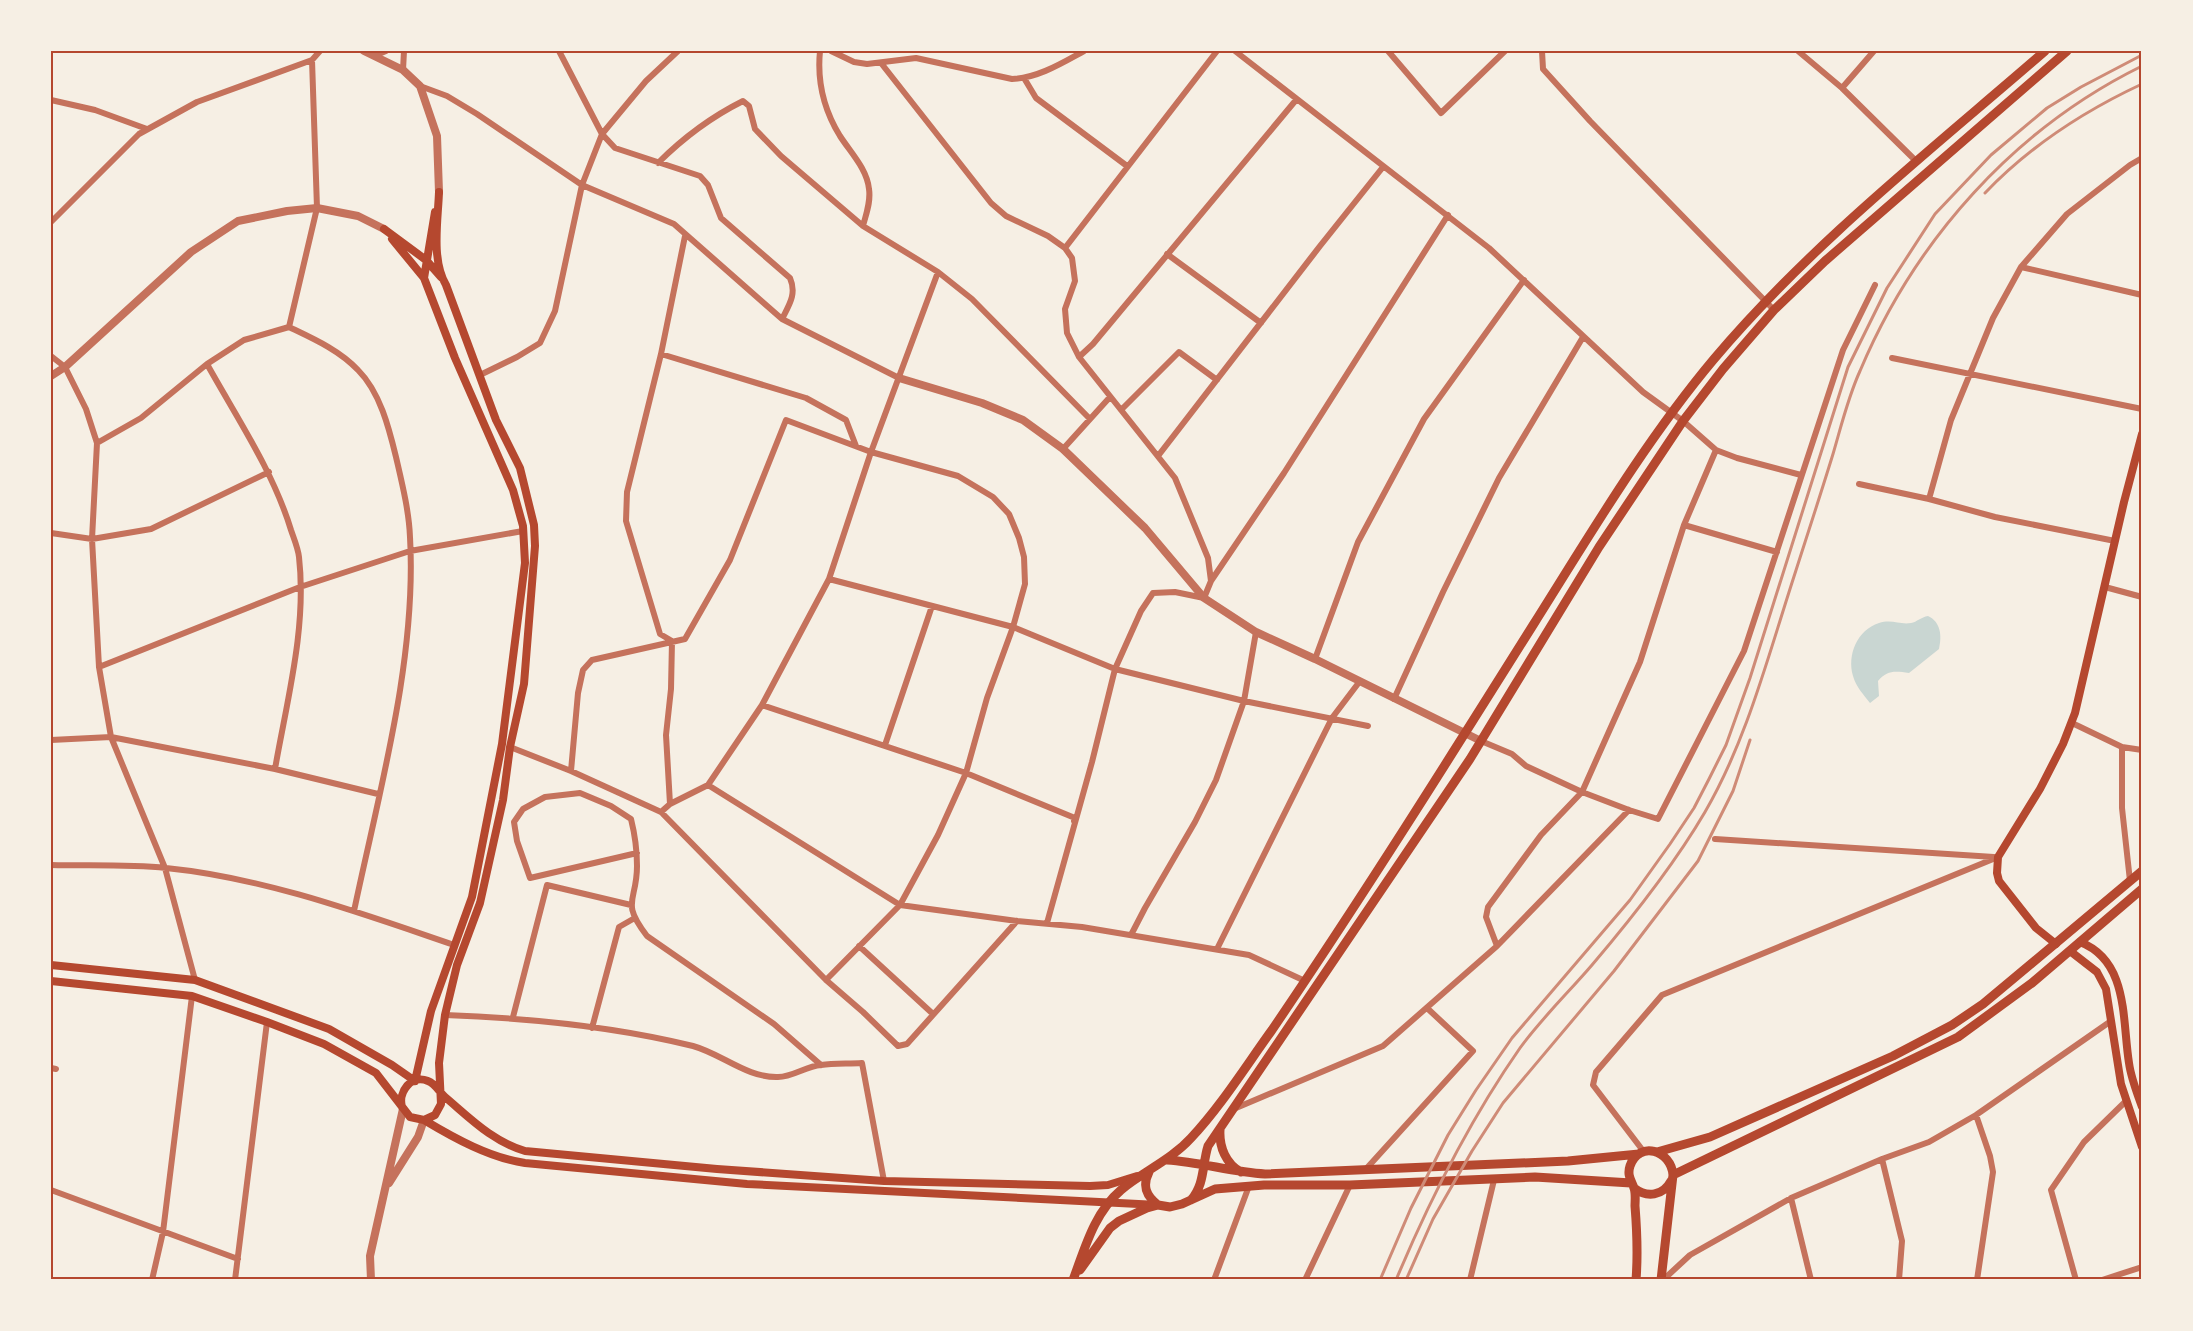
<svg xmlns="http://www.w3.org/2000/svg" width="2193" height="1331" font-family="'Space Grotesk',sans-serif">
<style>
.water{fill:#c9d6d2}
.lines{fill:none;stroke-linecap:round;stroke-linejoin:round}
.minor{stroke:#c5725c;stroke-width:6}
.tertiary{stroke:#c5725c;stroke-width:8}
.secondary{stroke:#b5482f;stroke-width:8}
.primary{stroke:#b5482f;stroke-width:9}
.rail{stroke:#cf8b77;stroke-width:3}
.neatline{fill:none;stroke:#b5482f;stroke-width:2}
</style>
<rect width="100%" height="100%" fill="#f6efe4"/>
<path class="water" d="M1928 616C1941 622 1942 636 1939 649L1909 673C1895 671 1887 670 1878 681L1879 696 1870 703C1864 695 1856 687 1853 676 1847 655 1857 630 1879 623 1892 619 1900 625 1911 623 1917 622 1921 617 1928 616Z"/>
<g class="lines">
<path class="minor" d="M559 51 602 134 615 148 700 176 708 185 721 218 790 278C797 294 789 305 782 319
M820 51C817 81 824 110 840 136 851 153 867 169 869 189 871 202 866 214 863 226
M831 51 854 62 867 64 916 58 1012 79C1038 78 1062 63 1084 51
M1235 51 1489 248 1643 392 1683 421 1716 450 1737 458 1801 475
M1388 51 1441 113 1505 51
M1542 51 1543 69 1590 121 1774 310
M1798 51 1842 88 1916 161
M374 56 386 51
M881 63 991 203 1006 216 1048 236 1065 248 1072 258 1075 281 1065 309 1067 333 1079 357 1175 478 1208 558 1211 581 1204 598 1175 592 1153 593 1141 611 1115 669 1092 762 1047 923
M403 70 404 51
M1024 78 1036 98 1127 166
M420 86 447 96 477 114 582 185 674 224 782 319 899 378
M1842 88 1874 51
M51 100 95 110 147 129
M658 163C683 138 711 117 743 101L749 106 755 129 781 156 863 226 938 272 972 299 1090 419
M51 222 139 134 197 102 312 60 320 51
M1065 248 1217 51
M1167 254 1261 323
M2021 267 2142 295
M289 327 317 208 312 60
M661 354 806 398 846 420 856 446
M51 356 65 367 86 409 97 443 92 539 99 667 111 737 165 868 195 980
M1079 357 1093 344 1296 100
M1892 358 2142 409
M207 364C237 418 273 471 291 530 294 539 298 548 299 557 307 627 287 700 275 769
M480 375 517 357 540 343 555 311 582 185 602 134 646 81 678 51
M1121 410 1179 352 1217 380
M97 443 141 418 207 364 244 340 289 327C314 339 339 350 358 370 380 392 389 428 396 457 402 483 409 511 410 537 417 659 379 792 354 911
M1063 449 1110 397
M1158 456 1320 246 1383 167
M1859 484 1929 499 1995 517 2115 541
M1929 499 1951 420 1993 318 2021 267 2067 214 2130 165 2142 158
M1684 525 1777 552
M51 533 92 539 151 529 269 472
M829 579 1013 627 1115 669 1244 701 1368 726
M1211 581 1284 473 1448 215
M2105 587 2142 597
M1315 659 1358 542 1424 419 1524 280
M99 667 300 587 410 551 523 531
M1394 699 1443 592 1499 478 1583 337
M762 705 966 773 1075 818 1074 821
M2072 723 2122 747 2142 750
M51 740 111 737 275 769 378 794
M1481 741 1512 754 1526 766 1582 792 1629 810 1658 819 1744 651 1843 350 1875 285
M885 745 932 606
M510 747 571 771 661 812 826 980 863 1012 898 1046 907 1044 1017 921
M2122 747V808L2130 881
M571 771 578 693 583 670 592 660 685 639 730 560 786 420 871 452 829 579 762 705 708 785 670 804
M708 785 900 905 1017 921 1082 927 1249 955 1305 981
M661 812 670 804 666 735 671 689 672 641 660 634 626 521 627 492 661 354 685 236
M1715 839 1994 857
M637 853 530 878 517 841 514 822 523 809 545 797 580 793 611 806 631 819C635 835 637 850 637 866 637 902 620 901 647 936L774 1024 821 1065
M51 865C89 866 128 864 166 868 265 878 360 913 454 945
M1131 935 1145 908 1195 822 1216 780 1244 701 1256 632
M859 946 933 1014
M1497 946 1486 917 1488 907 1541 835 1582 792 1640 662 1684 525 1716 450
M1217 949 1332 718 1360 681
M826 980 900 905 938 835 966 773 987 698 1013 627 1025 584 1024 557 1019 538 1009 514 993 497 958 476 871 452 938 272
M445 1015C528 1018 612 1026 693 1046 722 1054 747 1078 778 1077 793 1077 806 1066 821 1065 834 1063 849 1064 862 1063L884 1181
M513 1017 547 885 631 905
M592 1028 619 927 633 919
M51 1068 56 1069
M1236 1108 1383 1046 1497 946 1629 810
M1976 1115 1990 1156 1993 1172 1977 1280
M1644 1152 1593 1085 1596 1072 1662 995 1998 857
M1882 1159 1902 1241 1899 1280
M1366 1169 1473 1051 1427 1008
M51 1190 238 1259
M1791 1198 1811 1280
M152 1280 163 1232 192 996
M235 1280 267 1022
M1214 1280 1249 1186
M1305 1280 1350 1185
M1470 1280 1494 1180
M1663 1280 1690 1255 1791 1198 1882 1159 1929 1142 1976 1115 2111 1021
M2076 1280 2051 1190 2084 1142 2126 1101
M2102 1280 2142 1267"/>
<path class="tertiary" d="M364 51 403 70 420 86 437 136 439 192
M51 376 65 367 191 252 238 221 287 211 317 208 358 216 384 229
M899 378 982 403 1023 420 1063 449 1145 528 1204 598 1256 632 1315 659 1481 741
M389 1183 418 1137 424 1120
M371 1280 370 1256 403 1109"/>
<path class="secondary" d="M384 229 426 260 441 277
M392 239 424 278
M2080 942C2129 961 2122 1020 2129 1063 2131 1078 2137 1093 2142 1107
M2056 944 2036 928 1999 881 1997 873 1998 857 2040 789 2063 744 2075 713 2124 502 2142 434
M2070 951 2097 972 2106 989 2121 1084 2142 1147
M51 965 195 980 329 1029 392 1065 415 1081
M51 981 192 996 267 1022 324 1044 376 1073 410 1117 424 1120 435 1115 441 1104 439 1063 445 1015 457 965 480 903 503 800 510 747 524 684 535 546 534 525 520 468 496 420 446 285C431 260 438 220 439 192
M415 1081 431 1011 472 897 502 744 525 563 523 526 513 490 455 358 424 278 435 212
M402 1107C398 1092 411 1074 428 1081 436 1084 439 1092 445 1097 471 1119 492 1141 525 1151L717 1169 884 1181 1090 1186 1108 1185 1137 1176
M424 1120C454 1138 490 1158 525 1163L747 1184 1158 1205"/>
<path class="primary" d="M1220 1130C1219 1147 1226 1164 1241 1172
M1657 1152 1710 1137 1893 1056 1952 1025 1983 1004 2142 871
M1167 1160C1200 1162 1232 1172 1265 1174L1568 1161 1639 1154
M1149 1172C1142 1186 1146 1196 1158 1205
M1673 1175 1958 1037 2032 983 2142 889
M1634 1188C1647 1198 1663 1196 1671 1181
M1191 1200C1205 1184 1202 1165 1208 1146L1470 759 1599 547 1683 421 1723 369 1774 310 1825 261 2067 51
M1080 1270 1110 1228 1119 1221 1147 1208 1158 1205 1170 1207 1182 1204 1215 1189 1264 1185H1350L1535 1177 1631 1183
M1073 1280C1085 1248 1094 1213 1121 1190 1144 1171 1171 1160 1191 1138 1221 1106 1246 1066 1272 1030 1363 896 1449 759 1535 622 1591 533 1646 440 1714 359 1811 244 1931 150 2045 51
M1636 1280C1638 1255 1637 1231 1635 1206 1635 1201 1636 1193 1634 1188 1631 1180 1627 1175 1630 1166 1639 1140 1671 1150 1673 1175L1661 1280"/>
<path class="rail" d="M1985 193C2030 146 2084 111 2142 84
M1380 1280 1411 1208 1448 1135 1476 1090 1512 1038 1630 900 1670 844 1694 808 1709 779 1726 745 1750 678 1848 367 1887 288 1935 214 1991 155 2047 108 2081 87 2142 55
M1396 1280C1430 1199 1469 1121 1520 1048 1541 1019 1568 993 1592 965 1632 918 1674 865 1705 812 1742 748 1762 678 1784 608 1800 557 1817 506 1833 454 1841 427 1848 397 1860 371 1915 240 2014 129 2142 66
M1406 1280 1433 1219 1472 1151 1503 1103 1614 971 1698 861 1733 791 1750 740"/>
</g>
<rect width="2193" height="1331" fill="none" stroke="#f6efe4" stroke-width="105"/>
<rect x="52" y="52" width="2088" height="1226" class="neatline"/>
</svg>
